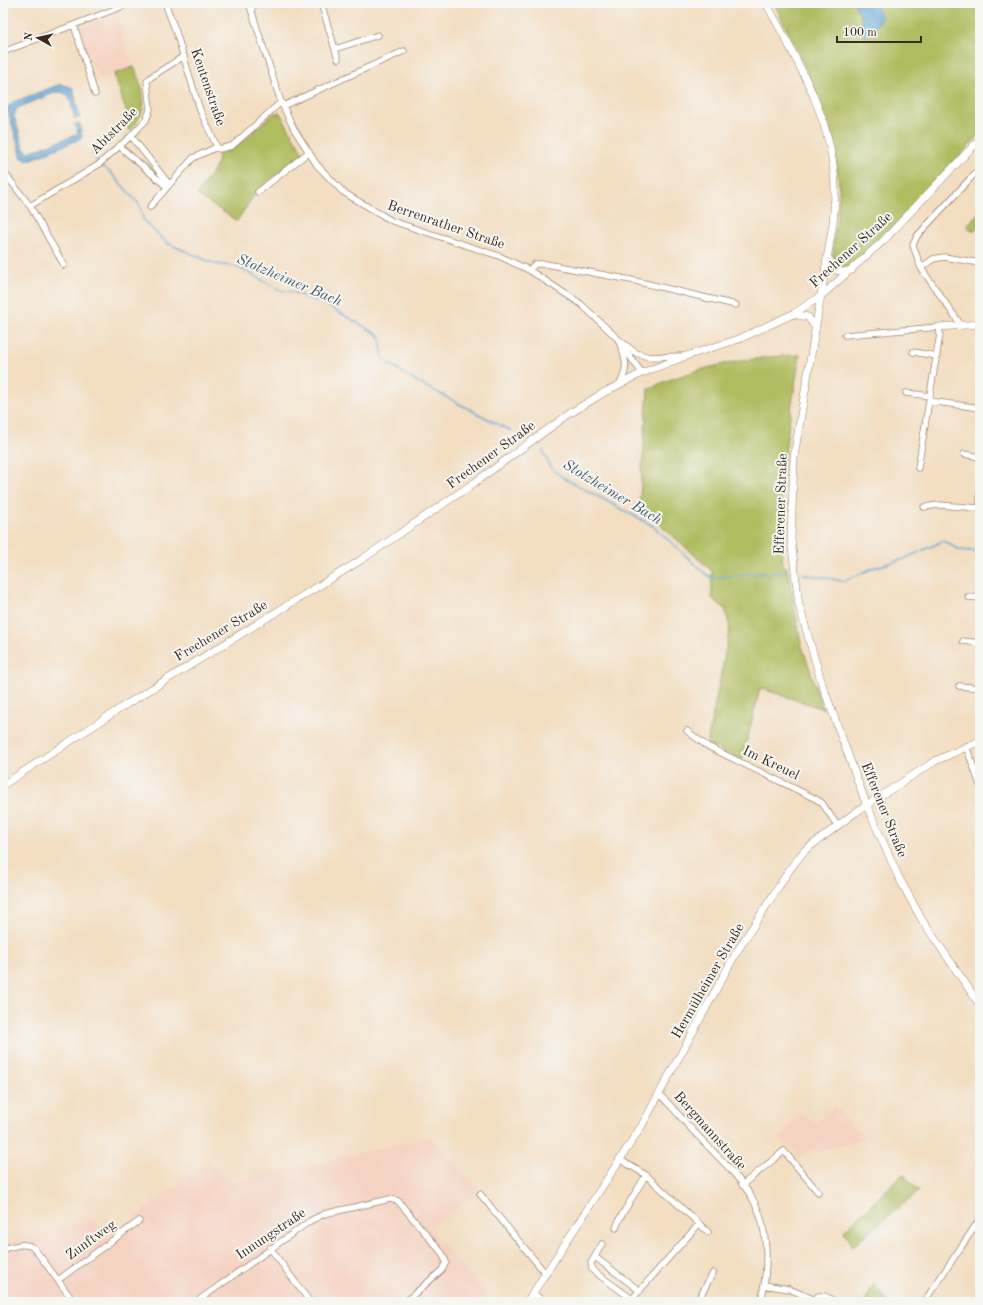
<svg xmlns="http://www.w3.org/2000/svg" width="983" height="1305" font-family="'Old Standard TT',serif">
<style>
.built{fill:#f5d3c2}
.green{fill:#afbc5f;stroke:#75733e}
.water{fill:#5da4d4;stroke:#4c6779}
.lines{fill:none;stroke-linecap:round;stroke-linejoin:round}
.stream{stroke:#5da4d4;stroke-width:1.5}
.street-casing{stroke:#978470;stroke-width:7}
.secondary-casing{stroke:#978470;stroke-width:8}
.street{stroke:#fff;stroke-width:5.5}
.secondary{stroke:#fff;stroke-width:7}
.labels{text-anchor:middle;dominant-baseline:central;stroke-width:4;stroke-linejoin:round;paint-order:stroke}
.street-label{font-size:14px;fill:#3b2a1e;stroke:#f6f6f2}
.water-label{font-size:15px;font-style:italic;fill:#495b67;stroke:#f6f6f2}
</style>
<rect width="100%" height="100%" fill="#f6f6f2"/>
<filter id="ink" filterUnits="userSpaceOnUse"><feTurbulence type="fractalNoise" baseFrequency=".025" numOctaves="2"/><feDisplacementMap in="SourceGraphic" scale="8" xChannelSelector="R" yChannelSelector="G"/><feConvolveMatrix kernelMatrix="1 2 1 2 8 2 1 2 1" color-interpolation-filters="sRGB"/></filter>
<filter id="wash" filterUnits="userSpaceOnUse"><feTurbulence type="fractalNoise" baseFrequency=".012" numOctaves="4" result="noise"/><feDisplacementMap in="SourceGraphic" scale="16" xChannelSelector="R" yChannelSelector="G"/><feGaussianBlur stdDeviation="0.9" result="paint"/><feColorMatrix in="noise" values="0 0 0 0 0 0 0 0 0 0 0 0 0 0 0 0 0 1.4 0 .05"/><feComposite in="paint" operator="in"/></filter>
<g filter="url(#wash)">
<rect width="100%" height="100%" fill="#f3dec2"/>
<path class="built" d="M117 15 124 34 121 35 134 67 96 80 95 78 97 77 80 31 82 28Z
M834 1106 866 1138 820 1152 819 1149 808 1152 807 1150 800 1157 790 1145 787 1147 779 1138 801 1112 816 1124Z
M431 1137 480 1191 430 1229 487 1295 478 1302H3V1243L94 1220 107 1238 208 1162 230 1182Z"/>
<path class="green" d="M774 3H976L974 5 980 13V134L881 240 848 268H838L833 262C832 237 840 212 839 186 835 120 802 62 774 3Z
M134 67C145 95 150 107 130 131L126 126 130 122 114 74Z
M274 113H280L303 153 258 189 237 221 197 195 216 166 219 154 235 148Z
M980 211V225L973 232 967 226Z
M800 355C788 425 776 495 783 566L787 568 801 643 823 709 760 688 742 760 707 744 730 628 725 609 712 598V571L653 518 639 510 648 389C695 367 748 357 800 355Z
M903 1174 919 1191 853 1246 844 1231Z
M874 1284 888 1302H864Z"/>
<path class="water" d="M854 3H874L882 17 876 27 865 38 861 17Z
M61 84 73 88 80 118 75 119C71 107 72 91 57 92L17 108 14 116 24 149 29 152 76 135 78 133 75 124 80 123 82 138 30 160 22 158 7 108 13 102Z"/>
<g class="lines">
<path class="stream" d="M92 152 97 163
M103 167 110 172 139 204 144 221 167 243 215 264 238 267 280 290 293 292 327 305 380 336 383 359 410 378 511 431
M543 451 550 467 562 477 653 526 707 575 714 578 747 574 786 572
M803 574 844 581 873 568 904 559 943 541 960 550 980 552"/>
</g>
</g>
<g filter="url(#ink)">
<g class="lines">
<defs>
<path id="street" d="M165 3 176 32 200 110 217 147 219 149 232 146 281 102
M249 3 281 102 294 129 317 165 343 192 392 221 499 256 529 270 581 304 618 339 636 353 649 357 682 356
M321 3 338 59
M250 7 263 3
M74 25 95 94
M335 49 378 35
M3 52 131 3
M283 106 404 51
M131 136 169 184
M119 146 167 187
M3 171 30 206 64 265
M258 192 309 152
M30 206 98 165 131 136 146 120 150 110 147 81 151 77 184 56
M150 207 193 158 217 147
M921 268 933 259 944 257 980 263
M529 270 535 264H546L631 280 736 305
M961 325 921 268 913 245 917 236 980 168
M845 335 939 327 940 334 918 468
M618 339C625 356 630 368 619 385
M623 347 642 373
M913 352 937 356
M906 393 930 396
M929 401 980 408
M964 454 980 457
M980 492V503
M924 507 939 505 980 508
M968 597 980 598
M963 641 980 643
M959 686 980 688
M687 731 707 746 816 799 822 803 837 825
M966 746 980 785
M659 1094C673 1107 686 1124 700 1138 718 1157 739 1176 752 1198 770 1227 768 1270 761 1302
M619 1159 646 1175 708 1232
M742 1185 784 1151 818 1192
M480 1194 546 1274
M616 1228 620 1218 646 1175
M602 1244 591 1263 592 1270 632 1299 699 1224
M270 1248 310 1302
M3 1249C13 1247 24 1241 34 1248L74 1302
M595 1257 640 1291
M58 1280 139 1221
M764 1285 789 1289 813 1299
M533 1293 544 1302
M196 1302 310 1221 324 1214 390 1199 398 1201 442 1253 446 1262 442 1270 405 1302
M697 1302 713 1273
M813 1302 818 1296H825L836 1302
M924 1302 980 1219"/>
<path id="secondary" d="M766 3C798 62 834 121 835 190 835 201 834 212 833 223L794 457 791 539 799 605 822 684 867 806 898 876 922 920 980 1005
M828 258 836 270 843 272 852 270
M793 314 808 317 816 328
M939 327 980 324
M3 785 127 704 361 560 474 483 569 414 603 393 642 373 686 356 739 339 793 314 821 296 883 241 980 139
M527 1302 641 1127 736 953 790 869 804 851 856 812 935 761 980 741"/>
</defs>
<use href="#street" class="street-casing"/>
<use href="#secondary" class="secondary-casing"/>
<use href="#street" class="street"/>
<use href="#secondary" class="secondary"/>
</g>
</g>
<g class="labels">
<g class="street-label">
<text transform="translate(208 87) rotate(71)">Keutenstraße</text>
<text transform="translate(114 131) rotate(-45)">Abtstraße</text>
<text transform="translate(446 225) rotate(19)">Berrenrather Straße</text>
<text transform="translate(851 250) rotate(-42)">Frechener Straße</text>
<text transform="translate(491 455) rotate(-36)">Frechener Straße</text>
<text transform="translate(781 504) rotate(-88)">Efferener Straße</text>
<text transform="translate(221 631) rotate(-31)">Frechener Straße</text>
<text transform="translate(771 763) rotate(26)">Im Kreuel</text>
<text transform="translate(884 810) rotate(68)">Efferener Straße</text>
<text transform="translate(708 981) rotate(-60)">Hermülheimer Straße</text>
<text transform="translate(710 1131) rotate(48)">Bergmannstraße</text>
<text transform="translate(271 1234) rotate(-34)">Innungstraße</text>
<text transform="translate(91 1240) rotate(-36)">Zunftweg</text>
</g>
<g class="water-label">
<text transform="translate(289 281) rotate(23)">Stotzheimer Bach</text>
<text transform="translate(612 493) rotate(31)">Stotzheimer Bach</text>
</g>
</g>
<rect width="983" height="1305" fill="none" stroke="#f6f6f2" stroke-width="16"/>
<g transform="translate(38 38) rotate(278)" stroke="#f6f6f2" stroke-width="3" paint-order="stroke">
<path d="M0-3L7 15L0 10L-7 15Z" fill="#3b2a1e"/>
<text y="-6" font-size="11" font-weight="bold" text-anchor="middle" fill="#3b2a1e">N</text>
</g>
<path d="M837 36v6h84v-6" fill="none" stroke="#3b2a1e" stroke-width="2"/>
<text x="843" y="36" font-size="12" fill="#3b2a1e" stroke="#f6f6f2" stroke-width="3" paint-order="stroke">100 m</text>
</svg>
